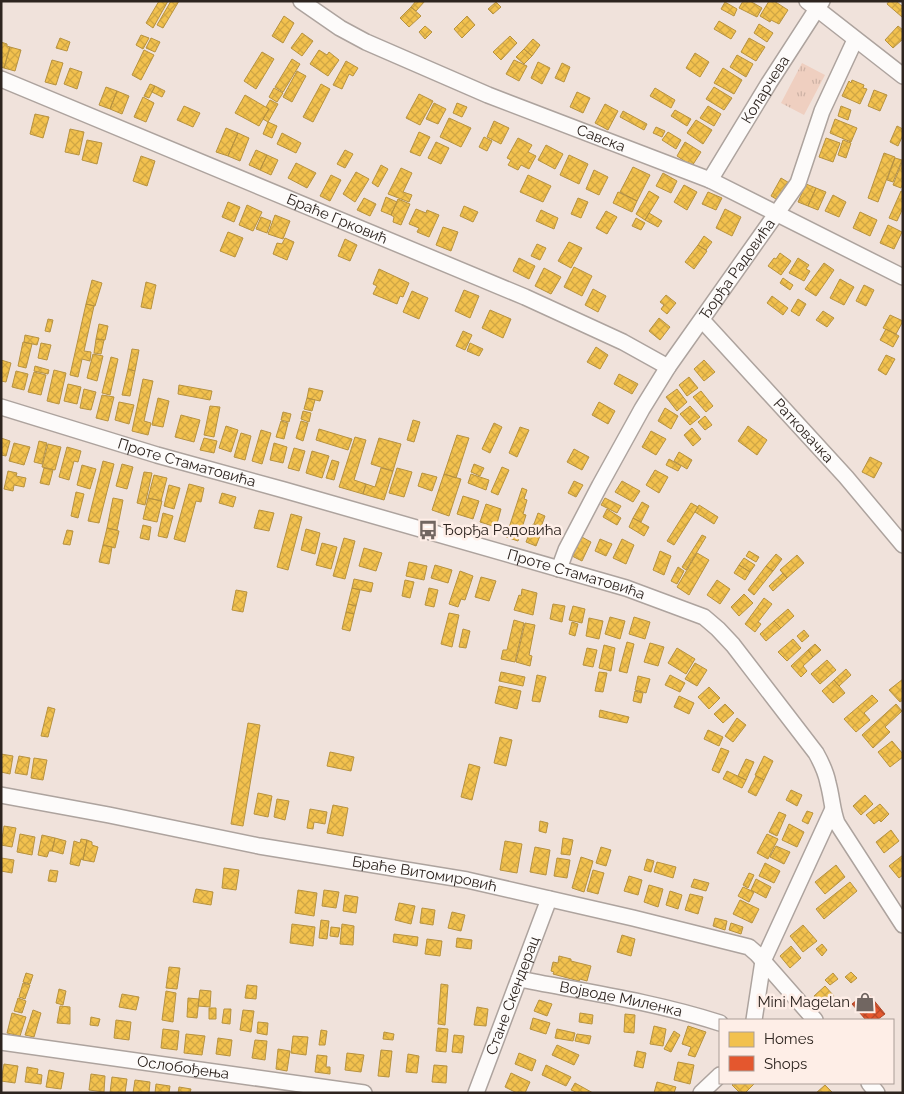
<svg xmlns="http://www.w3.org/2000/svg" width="904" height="1094" font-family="Raleway,sans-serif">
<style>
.park{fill:url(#park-tufts)}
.homes{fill:url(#homes-cross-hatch);stroke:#b79240}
.shops{fill:url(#shops-cross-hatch);stroke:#ad482a}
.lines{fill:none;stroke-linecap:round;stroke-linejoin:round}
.minor-casing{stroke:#ada39e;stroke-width:18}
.minor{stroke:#fdfbfa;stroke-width:15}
.labels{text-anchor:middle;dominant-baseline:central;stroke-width:5;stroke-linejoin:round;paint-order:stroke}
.street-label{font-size:15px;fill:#2d241f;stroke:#feeee7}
.poi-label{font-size:15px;fill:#2d241f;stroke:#feeee7;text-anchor:start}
</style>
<defs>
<pattern id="park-tufts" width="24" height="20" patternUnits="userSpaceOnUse" patternTransform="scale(1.25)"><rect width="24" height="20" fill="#efcfc0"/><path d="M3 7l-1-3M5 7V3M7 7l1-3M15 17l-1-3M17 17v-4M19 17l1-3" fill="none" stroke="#cdb2a5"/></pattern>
<pattern id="homes-cross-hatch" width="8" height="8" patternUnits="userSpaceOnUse" patternTransform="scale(1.25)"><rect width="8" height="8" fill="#f2c14e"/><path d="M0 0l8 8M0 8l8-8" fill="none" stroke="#d0a644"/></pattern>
<pattern id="shops-cross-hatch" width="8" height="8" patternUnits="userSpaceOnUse" patternTransform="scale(1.25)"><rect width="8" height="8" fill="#e4572e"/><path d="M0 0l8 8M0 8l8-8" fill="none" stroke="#b94827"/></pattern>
</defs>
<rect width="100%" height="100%" fill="#f0e2db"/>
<path class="park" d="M802 63 825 75 804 115 781 103Z"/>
<path class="homes" d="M159 1H168L153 28 146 23Z
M171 1H179L163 28 157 25Z
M416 1H425L416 11 411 7Z
M743 1H750L762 8 757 17 739 8Z
M769 1H774L788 10 779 24 771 20 770 22 760 16Z
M889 1H896L903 7 902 17 887 4Z
M496 2 501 7 493 14 488 9Z
M725 2 737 9 734 16 721 9Z
M411 7 421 16 409 27 400 18Z
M284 16 294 23 283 43 272 36Z
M467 16 475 25 462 38 454 29Z
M719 21 736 31 731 39 714 29Z
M759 24 773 33 767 42 754 33Z
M425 26 432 32 425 39 419 32Z
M898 26 903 30V39L893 48 885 40Z
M302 33 313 41 302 56 291 48Z
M141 35 149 38 143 49 136 45Z
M510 36 517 43 501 60 493 52Z
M60 38 70 42 67 51 56 48Z
M151 38 160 42 155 52 146 48Z
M749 38 765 47 756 61 741 52Z
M533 39 540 45 532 56 524 49Z
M1 42 7 44V46L10 47 4 68 1 67Z
M10 47 21 50 15 71 4 68Z
M524 49 532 56 524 64 516 57Z
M144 50 154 55 141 80 132 75Z
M319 50 327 55 329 52 339 60 328 76 310 64Z
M262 52 274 59 256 89 244 81Z
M695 53 709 62 700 77 686 68Z
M737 55 753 64 746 77 730 67Z
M292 59 300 64 283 92 275 87Z
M52 60 63 63 56 85 45 82Z
M514 60 527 66 519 81 506 74Z
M346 61 358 68 353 76 349 74 342 89 333 85Z
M538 62 550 68 542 84 531 78Z
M562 63 570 67 564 82 555 78Z
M70 68 82 72 77 89 64 84Z
M723 68 742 80 734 94 714 83Z
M297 71 306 76 292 102 283 97Z
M852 80 864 85 863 88 867 89 860 104 842 96 849 81 851 83Z
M150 84 155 86 149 98 144 96Z
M321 84 330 89 313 122 303 117Z
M155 86 165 91 162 97 152 92Z
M106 87 117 91 110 109 99 105Z
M714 87 732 98 724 110 706 99Z
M274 88 283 93 277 102 269 97Z
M655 88 675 100 671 108 650 96Z
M874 90 887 95 880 111 868 106Z
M117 91 129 96 122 114 110 109Z
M577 92 590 98 583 113 570 107Z
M419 94 433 101 420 125 406 118Z
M245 95 269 109 259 126 235 113Z
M143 97 154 103 146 122 134 117Z
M270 100 278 104 268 122 263 119 269 109 266 107Z
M434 103 446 109 438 124 426 119Z
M457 103 467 107 462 117 453 113Z
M605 104 618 111 608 130 595 123Z
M184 106 200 113 193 127 177 120Z
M708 106 721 114 714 126 700 118Z
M841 106 851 110 848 120 838 116Z
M675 110 691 119 687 126 671 116Z
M623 111 647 124 644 130 620 117Z
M35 114 49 117 43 138 30 134Z
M449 118 471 128 461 147 440 137Z
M835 119 857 128 851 142 830 133Z
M696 120 712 130 703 144 687 133Z
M494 121 509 128 501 144 487 137Z
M268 122 277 126 272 138 263 134Z
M897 126 903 129V135L898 146 890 142Z
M656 127 665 131 662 137 653 133Z
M226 128 238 133 228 156 216 152Z
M70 129 84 132 79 155 65 152Z
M419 132 430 137 420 156 410 152Z
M668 132 681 140 676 149 662 140Z
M238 133 249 138 240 161 228 156Z
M282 133 301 143 296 153 277 144Z
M484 137 492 141 487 151 479 147Z
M518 138 532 145 528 152 536 156 529 169 521 165 518 170 508 165 511 160 507 158Z
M826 138 840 143 833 162 819 157Z
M87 140 102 143 97 164 82 160Z
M843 140 851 143 846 158 838 155Z
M436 142 449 148 441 164 428 158Z
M685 142 701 152 692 166 677 156Z
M546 145 563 154 555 169 538 160Z
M256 150 267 155 260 170 249 165Z
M345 150 353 154 345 168 337 164Z
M884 153 895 157 878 202 868 198Z
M267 155 278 160 271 175 260 170Z
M569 155 588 164 579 184 560 175Z
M141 156 155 161 147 186 133 181Z
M895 158 902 160 893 182 887 180Z
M902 162 903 183 901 188 893 185Z
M296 163 316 173 307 188 288 178Z
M381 165 388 169 378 187 372 183Z
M633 167 650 175 637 201 620 192Z
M401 168 412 173 403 192 412 195 409 202 388 194Z
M594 170 608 177 599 195 586 189Z
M356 172 369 179 355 202 343 194Z
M663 173 677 181 671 193 656 186Z
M331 175 341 180 330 201 320 196Z
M528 175 551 186 543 202 520 192Z
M781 178 791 184 781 202 771 196Z
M806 184 816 188 808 206 798 202Z
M684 185 697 192 687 210 674 202Z
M816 188 826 192 818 210 808 206Z
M649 191 659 197 645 220 636 214Z
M901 191 903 192V208L897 221 889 218Z
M618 192 637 201 632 212 613 203Z
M708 192 722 198 716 210 702 204Z
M833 195 846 202 839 217 825 211Z
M386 197 397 202 391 215 381 211Z
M364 198 376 204 370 216 357 210Z
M578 198 588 202 581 218 571 214Z
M398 199 410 204 401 225 393 222 394 217 391 215Z
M228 202 240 207 234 222 222 217Z
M247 205 262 212 253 231 239 225Z
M464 206 478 212 473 222 460 216Z
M416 209 426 213 427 210 439 215 429 237 417 232 419 228 409 224Z
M725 209 741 217 732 236 716 228Z
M541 210 558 218 554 229 536 221Z
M606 211 617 217 607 234 596 228Z
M860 212 877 220 870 236 853 228Z
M649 213 662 221 658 227 645 220Z
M275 215 290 221 283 239 268 234Z
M261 217 271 221 267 233 256 229Z
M636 218 645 223 641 230 632 226Z
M888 225 902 232 894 249 880 243Z
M443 227 458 232 451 251 436 245Z
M228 232 243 238 235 257 220 251Z
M704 236 712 242 706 250 698 245Z
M285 238 294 242 287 260 273 254 277 243 282 244Z
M345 239 357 245 350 261 338 256Z
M569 242 582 248 571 268 558 261Z
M537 244 546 248 540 260 531 256Z
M698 245 707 251 694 269 685 262Z
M780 253 791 261 781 275 768 266 774 258 776 259Z
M519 258 535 266 529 279 513 271Z
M798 258 809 265 806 269 810 271 804 281 789 273Z
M824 263 834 270 816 296 805 289Z
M574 267 592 276 582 296 564 287Z
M544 268 561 277 551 294 535 286Z
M379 269 409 283 403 297 400 296 397 304 373 294 377 286 373 284Z
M783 278 793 285 790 290 780 283Z
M840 279 854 287 844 305 830 298Z
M92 280 102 283 95 306 86 304Z
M146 282 156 285 151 309 141 307Z
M864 285 874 290 866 306 856 301Z
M593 289 606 296 598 312 585 305Z
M464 290 479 296 470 318 455 311Z
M412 291 428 298 419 319 403 312Z
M666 295 676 303 667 314 661 309 664 305 660 302Z
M772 296 788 308 783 315 767 303Z
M798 299 806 304 799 316 791 311Z
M86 304 94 306 84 351 91 352 90 361 82 359 78 377 70 375Z
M490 310 511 319 503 338 482 328Z
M823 311 834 318 827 327 816 320Z
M890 315 903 321 896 334 883 328Z
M659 318 670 327 660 340 649 331Z
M48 319 53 320 50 332 45 331Z
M99 324 108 326 105 340 96 339Z
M886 329 899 336 893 347 880 340Z
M463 331 472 335 465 350 456 346Z
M25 335 39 338 37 345 24 342Z
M96 339 104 340 101 354 94 353Z
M23 342 32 344 26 368 18 366Z
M41 343 51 345 47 360 38 358Z
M470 343 483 349 479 356 467 351Z
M596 347 608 355 600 369 587 362Z
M132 349 139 350 135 371 128 369Z
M93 354 103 356 97 381 87 378Z
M886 355 895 359 886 375 878 370Z
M111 357 118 359 110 395 102 393Z
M1 360 11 363 6 382 1 381Z
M704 360 715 372 704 381 694 369Z
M35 366 49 370 48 374 34 371Z
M128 369 135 371 130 396 122 395Z
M54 370 66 373 59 404 47 401Z
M16 371 28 374 24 390 12 387Z
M34 372 46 375 41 395 28 392Z
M619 374 638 384 632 394 614 384Z
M689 377 698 388 687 396 679 385Z
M143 379 153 381 144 421 151 423 148 435 132 431Z
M68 384 81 387 77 404 64 401Z
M179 385 212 391 210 400 178 394Z
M309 388 323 391 320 401 307 398Z
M84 389 96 392 91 410 80 408Z
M677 389 687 402 677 411 666 397Z
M701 391 713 406 706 412 693 397Z
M102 395 114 397 108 421 96 418Z
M158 398 169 401 163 427 152 425Z
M307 398 315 400 312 411 304 409Z
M119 402 134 405 129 424 115 420Z
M599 402 615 411 608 424 592 415Z
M210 406 220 407 214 437 204 435Z
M690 406 700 417 690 425 680 414Z
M665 408 678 416 671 429 658 421Z
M303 411 311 413 309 422 301 419Z
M283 412 291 414 289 422 281 420Z
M181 415 200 420 194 442 175 437Z
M705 416 712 425 705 430 698 422Z
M413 420 420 422 414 442 407 440Z
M281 421 288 423 284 439 276 437Z
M301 421 308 423 303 441 296 438Z
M494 423 502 427 490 453 482 449Z
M226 426 238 430 231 452 219 448Z
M748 426 767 440 757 455 738 441Z
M520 427 529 430 517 457 509 453Z
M692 428 701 439 693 446 684 435Z
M319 429 352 439 348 450 316 440Z
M261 430 271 433 262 464 252 461Z
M651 431 666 439 656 455 642 447Z
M241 433 251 436 245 460 234 457Z
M457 435 469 438 456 478 444 474Z
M355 437 366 440 354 480 366 484 363 494 339 487Z
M1 438 10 441 6 456 1 455Z
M204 438 217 441 214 453 200 450Z
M379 438 401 444 393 471 371 464Z
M39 441 47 443 42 464 34 462Z
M14 443 30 447 24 465 9 461Z
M274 443 287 447 283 463 270 460Z
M48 444 61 447 55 470 42 467Z
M67 447 81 451 78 462 74 461 69 480 59 477Z
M294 448 305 451 299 471 288 468Z
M574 449 589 457 582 470 567 462Z
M312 451 329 456 322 478 306 473Z
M679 452 692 460 687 469 674 461Z
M870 457 882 463 874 478 862 472Z
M669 459 681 466 678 471 666 465Z
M332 460 339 462 334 480 326 478Z
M103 461 114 464 99 523 88 521Z
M122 464 133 467 127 489 116 486Z
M474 464 484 468 480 476 471 472Z
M82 465 96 469 90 489 77 485Z
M502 467 509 470 498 495 491 492Z
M44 468 53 470 49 485 40 483Z
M381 468 393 471 384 500 363 494 366 484 375 487Z
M397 468 412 472 404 497 389 493Z
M655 470 668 477 659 493 646 485Z
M8 471 17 473 16 476 26 478 24 487 14 485 13 491 4 489Z
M144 472 152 473 145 505 137 503Z
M422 473 437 477 432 491 418 486Z
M444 474 461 479 449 516 432 510Z
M471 474 489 480 486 490 468 483Z
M154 475 167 478 161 501 148 498Z
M574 481 583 485 576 497 568 493Z
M622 481 640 491 633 502 615 492Z
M189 484 204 488 201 502 196 501 185 542 174 539Z
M169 485 180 488 174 509 164 506Z
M522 488 527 490 524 499 527 500 523 514 526 515 518 541 506 537Z
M76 492 84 494 78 518 71 516Z
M222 493 236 497 233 507 219 503Z
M463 496 479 501 473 519 457 514Z
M113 498 123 500 117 530 107 528Z
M148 498 162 501 157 522 143 519Z
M605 498 621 506 617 513 601 505Z
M642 502 649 506 641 522 633 518Z
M691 503 698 507 674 545 667 541Z
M486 504 501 509 496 527 480 522Z
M699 505 718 517 714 524 695 512Z
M607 509 621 518 617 525 603 517Z
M259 510 274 513 269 531 254 528Z
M163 513 173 516 167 538 158 536Z
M538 513 545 516 541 527 534 524Z
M291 514 302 517 288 570 277 567Z
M633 518 649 527 644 536 629 527Z
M533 524 543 528 536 546 526 542Z
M143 525 151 527 149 540 140 538Z
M107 528 119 531 115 548 103 545Z
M306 529 320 533 315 554 301 550Z
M67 530 73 531 70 545 63 544Z
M702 535 706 537 686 570 682 567Z
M580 536 591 542 582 561 570 555Z
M344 538 355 541 345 579 333 576Z
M600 539 612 544 606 556 595 551Z
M622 539 634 545 626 564 613 558Z
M322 543 337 547 331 569 316 565Z
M103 545 112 547 109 564 99 562Z
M364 548 382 553 376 571 359 566Z
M660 551 671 556 664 575 653 570Z
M749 551 759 557 756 562 746 556Z
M697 553 709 560 689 595 677 587Z
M776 554 782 559 773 571 766 566Z
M797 555 804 563 787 578 780 570Z
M744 558 755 565 750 572 739 565Z
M409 562 427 566 424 580 406 576Z
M435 565 452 570 448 583 431 578Z
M739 565 750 572 745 580 734 573Z
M766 566 773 571 754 595 748 590Z
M678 567 684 571 677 584 671 581Z
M460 571 473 576 465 600 461 599 458 607 449 604Z
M783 573 787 578 773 591 769 586Z
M481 577 496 581 489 601 475 597Z
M354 579 373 583 371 592 352 588Z
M405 580 414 582 410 598 402 596Z
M717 580 730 589 720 604 707 595Z
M352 588 360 590 356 606 348 604Z
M429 588 438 590 434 607 425 605Z
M522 589 537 593 533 615 514 610 519 595 521 596Z
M236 590 247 592 243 612 232 610Z
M744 594 753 603 739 616 731 607Z
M764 598 772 604 758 622 761 624 755 632 745 624Z
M348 604 356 606 354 614 346 612Z
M553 604 565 606 562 622 550 619Z
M573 606 585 609 582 623 569 620Z
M788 609 794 616 781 628 774 621Z
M346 612 354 614 350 631 342 629Z
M449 613 459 615 452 647 441 644Z
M610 617 625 621 620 639 605 634Z
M634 617 650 622 645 639 629 634Z
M589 618 603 621 599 639 586 636Z
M514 620 524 623 515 662 501 659 503 650H507Z
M774 621 781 628 766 641 760 634Z
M572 622 578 624 575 636 569 634Z
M525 623 535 625 529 655 532 656 530 666 516 662Z
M463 629 470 631 466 648 459 647Z
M804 630 809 636 802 642 797 636Z
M793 639 801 648 787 661 778 652Z
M627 642 634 644 627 673 619 671Z
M650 643 664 647 658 666 644 662Z
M815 644 821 650 813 657 808 650Z
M604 645 615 648 611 671 599 668Z
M587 648 597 650 593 667 583 665Z
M677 648 695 659 686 674 668 663Z
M808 650 813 657 803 666 807 671 801 677 791 666Z
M827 660 836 670 820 684 811 674Z
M695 663 707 670 697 686 685 679Z
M846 669 851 675 839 686 834 680Z
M501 672 525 677 523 686 499 681Z
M599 672 607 673 603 692 595 691Z
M537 675 546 677 540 702 532 701Z
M670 675 685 683 680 692 665 685Z
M638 676 650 679 646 693 635 690Z
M903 679V700L900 702 889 690Z
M834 680 845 693 833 703 822 691Z
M499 686 521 691 517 709 495 703Z
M709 687 720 698 709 709 698 697Z
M635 691 643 693 641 703 633 701Z
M872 695 878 701 864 713 870 720 856 732 844 719Z
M679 696 694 703 689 714 674 707Z
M725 704 734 713 723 723 714 714Z
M896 704 902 711 885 727 890 732 873 748 862 735Z
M48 707 55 709 48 737 41 736Z
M600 710 629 717 627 723 599 717Z
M737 718 746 725 733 742 725 736Z
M248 723 260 725 243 826 231 824Z
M708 730 723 737 719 746 704 739Z
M500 737 512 740 506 766 494 763Z
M892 741 903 754V757L890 767 878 752Z
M721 748 729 751 719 773 712 770Z
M330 752 354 757 351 771 327 766Z
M1 754 13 756 10 774 1 772Z
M19 756 30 758 27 775 15 773Z
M764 756 773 761 764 780 755 775Z
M34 758 47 760 43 780 31 778Z
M746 759 754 762 746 780 738 776Z
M469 764 480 767 472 800 461 797Z
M727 771 746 780 742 788 723 779Z
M756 776 764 780 756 796 748 792Z
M791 790 802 795 797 806 786 800Z
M258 793 272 796 268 817 254 814Z
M865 795 873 804 861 815 853 806Z
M277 799 289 801 285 820 274 817Z
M880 804 889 814 881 822 879 820 874 824 866 815Z
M333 805 348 808 343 836 327 833Z
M310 809 327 812 325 824 314 822 313 829 307 828Z
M807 811 813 813 808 824 802 821Z
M779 812 786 815 777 836 769 832Z
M540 821 548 823 546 833 539 831Z
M789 824 804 832 797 847 782 840Z
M4 826 16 828 12 847 1 845Z
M891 830 899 841 884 853 876 842Z
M20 834 35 837 32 855 17 852Z
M767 834 778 839 768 859 757 853Z
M42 835 55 838 52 851H49L47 857 38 855Z
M55 838 66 841 63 854 52 851Z
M563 838 573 840 570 855 561 854Z
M81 839 87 840 83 860 81 859 79 866 70 864 74 841 80 843Z
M87 840 92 842V845L98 847 94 862 83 860Z
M505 841 522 844 517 873 500 870Z
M776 846 790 852 784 864 770 857Z
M535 847 550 850 546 875 530 872Z
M601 847 611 850 606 866 596 863Z
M903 855V875L899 878 889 866Z
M581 857 593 861 584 892 572 888Z
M1 858 14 860 12 873 1 871Z
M557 858 570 860 567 878 554 876Z
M647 859 654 861 651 872 644 870Z
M657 862 676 867 673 878 654 872Z
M765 863 780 871 774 883 759 876Z
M836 865 845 877 825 894 815 882Z
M224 868 239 870 236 890 222 888Z
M50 870 58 871 56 882 48 881Z
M593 870 604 873 598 894 587 891Z
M749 873 754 875 748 888 743 885Z
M629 876 642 880 638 895 624 891Z
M694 879 709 883 706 891 691 887Z
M756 879 771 887 766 898 751 890Z
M850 882 857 891 824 919 816 909Z
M649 885 663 889 658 907 644 902Z
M743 887 754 892 749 902 738 896Z
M196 889 213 892 211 905 193 902Z
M298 890 317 893 314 916 295 913Z
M324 890 339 892 336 908 322 906Z
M670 891 682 895 678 909 666 905Z
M690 894 703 897 698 914 685 910Z
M345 895 358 897 356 913 343 911Z
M740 900 759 909 752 923 733 914Z
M399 903 415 906 411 924 395 920Z
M422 908 435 910 433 925 420 923Z
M452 912 465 915 461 931 448 928Z
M715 918 727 921 725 930 713 926Z
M321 920 329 921 327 939 319 938Z
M731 923 743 927 741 934 729 930Z
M292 924 315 927 313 946 290 943Z
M342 924 354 926 353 945 340 944Z
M803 925 817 941 803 952 790 936Z
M331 927 340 928 338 937 330 936Z
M394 934 418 937 417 946 393 942Z
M622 935 635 939 631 956 617 952Z
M457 938 472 940 471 949 456 947Z
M427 939 442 941 440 956 425 954Z
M822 944 827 950 822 956 816 949Z
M791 946 801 958 790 968 780 956Z
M559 956 571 959V961L591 966 587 981 580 979 579 981 553 974 554 972 551 971 553 962 558 963Z
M169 967 180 968 177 989 166 988Z
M851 972 857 978 851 983 845 977Z
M26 973 33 975 30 984 23 982Z
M833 973 838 979 830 985 825 980Z
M23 983 30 985 25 999 19 997Z
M441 984 448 985 445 1025 438 1024Z
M247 985 257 986 256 999 245 998Z
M825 986 834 996 822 1006 814 996Z
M59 989 66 991 63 1005 56 1003Z
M200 990 211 991 210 1007 198 1006Z
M166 991 176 993 173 1022 162 1020Z
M122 994 139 997 136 1010 119 1007Z
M18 998 26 1001 22 1013 14 1011Z
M188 998 199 999 197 1018 187 1017Z
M539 1000 552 1004 547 1016 534 1011Z
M60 1006 70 1007V1024L57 1023Z
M477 1007 488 1009 486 1026 474 1025Z
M209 1008H216V1019H209Z
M224 1009H231L230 1024 222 1023Z
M33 1010 41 1013 34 1037 25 1035Z
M243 1010 254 1011 251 1032 240 1030Z
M12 1013 26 1017 20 1036 7 1033Z
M580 1013 593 1015 592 1024 579 1022Z
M625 1014 635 1015 634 1033 624 1032Z
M91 1017 100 1019 98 1026 90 1025Z
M533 1018 550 1023 546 1034 530 1029Z
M116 1020 131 1022 129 1040 114 1038Z
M258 1022 268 1023 267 1035 257 1033Z
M654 1026 666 1029 663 1046 650 1044Z
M688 1026 706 1032 695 1057 688 1055 691 1047 682 1044Z
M438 1028 448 1029 446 1052 436 1051Z
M163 1029 179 1031 177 1050 161 1048Z
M557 1029 575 1033 573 1041 555 1038Z
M321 1030 327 1031 325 1045H319Z
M674 1031 680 1035 671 1052 664 1049Z
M384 1032 394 1034 393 1040 383 1039Z
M186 1034 205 1036 202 1055 184 1053Z
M577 1034 591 1036 589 1044 575 1041Z
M454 1035 464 1036 462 1053 452 1052Z
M293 1036 308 1037 306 1055 291 1053Z
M218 1038 232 1040 230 1056 216 1054Z
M255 1040 267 1041 265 1060 252 1058Z
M557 1045 579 1055 574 1065 552 1055Z
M278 1049 290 1051 287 1071 276 1069Z
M381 1050 392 1051 389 1077 378 1076Z
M637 1051 646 1053 643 1068 634 1066Z
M347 1053 364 1055 361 1072 345 1070Z
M519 1053 536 1060 532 1071 515 1064Z
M408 1054 419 1056 417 1073 406 1072Z
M317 1055 327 1056 326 1067H330V1074L315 1072Z
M678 1062 694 1065 690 1084 674 1080Z
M4 1064 18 1066 15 1083 1 1081Z
M434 1065 447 1066 446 1083 432 1082Z
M546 1065 571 1077 566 1086 542 1075Z
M27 1067 38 1069 37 1074 42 1075 41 1084 25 1082Z
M49 1070 64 1073 61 1089 46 1087Z
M511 1073 530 1082 525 1093H517L505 1087Z
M91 1074 105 1076 104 1092 89 1090Z
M112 1077 127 1079 125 1093H110Z
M135 1080 150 1082 149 1093H133Z
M657 1082 676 1087 674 1093H654Z
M575 1083 593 1093H578L571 1090Z
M734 1083H752L754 1084 745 1093H740L732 1085Z
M156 1084 170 1086 169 1093H155Z
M825 1085 833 1093H816Z
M179 1087 191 1089 190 1093H178Z"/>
<path class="shops" d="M867 992 885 1014 877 1020H866L852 1004Z"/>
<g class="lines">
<defs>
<g id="minor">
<path id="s1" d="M301 1 340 28 366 42 488 95 710 180 903 277"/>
<path d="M807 1 903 76"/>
<path id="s2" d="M1 79 525 297 623 342 668 367"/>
<path id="s3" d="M710 180 769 83 822 1"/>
<path id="s4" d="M702 320 846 477 903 545"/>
<path id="s5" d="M1 407 157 455 284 490 626 588 704 617 718 629 733 645 816 753C821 762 826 772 828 783 832 797 832 810 837 823L903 925"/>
<path id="s6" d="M559 569 566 550 600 485 642 409 668 367 798 183 822 111 855 40"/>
<path id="s7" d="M1 795 109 815 259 846 467 880 633 918 749 947 757 954 815 1020"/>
<path id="s8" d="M519 979C586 992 655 1002 720 1023"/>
<path d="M754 1020 763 961 832 811"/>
<path id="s9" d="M1 1042 364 1093"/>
<path d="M869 1083 877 1093"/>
<path id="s10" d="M476 1093 549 899"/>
<path d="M701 1093 720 1075"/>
</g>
</defs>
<use href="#minor" class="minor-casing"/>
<use href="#minor" class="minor"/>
</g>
<defs>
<symbol id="bus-bare" viewBox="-9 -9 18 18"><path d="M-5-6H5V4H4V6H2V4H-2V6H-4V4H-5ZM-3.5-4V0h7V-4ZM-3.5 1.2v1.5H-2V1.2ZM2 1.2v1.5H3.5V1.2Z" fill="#716661" stroke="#feeee7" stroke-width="2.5" paint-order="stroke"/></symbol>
<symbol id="shop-bare" viewBox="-9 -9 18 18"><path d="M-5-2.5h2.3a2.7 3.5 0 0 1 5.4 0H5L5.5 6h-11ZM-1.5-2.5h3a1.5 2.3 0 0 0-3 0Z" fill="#716661" stroke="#feeee7" stroke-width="2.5" paint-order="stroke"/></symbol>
</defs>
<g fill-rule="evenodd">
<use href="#bus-bare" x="414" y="516" width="28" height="28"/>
<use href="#shop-bare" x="851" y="988" width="28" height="28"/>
</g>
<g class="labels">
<g class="street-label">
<text stroke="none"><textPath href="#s3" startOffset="106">Коларчева</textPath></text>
<text stroke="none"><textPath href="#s1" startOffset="331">Савска</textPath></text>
<text stroke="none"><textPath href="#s2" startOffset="364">Браће Грковић</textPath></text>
<text stroke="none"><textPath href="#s6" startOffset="350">Ђорђа Радовића</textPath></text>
<text stroke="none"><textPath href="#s4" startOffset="150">Ратковачка</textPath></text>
<text stroke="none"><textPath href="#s5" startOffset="194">Проте Стаматовића</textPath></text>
<text stroke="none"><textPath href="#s5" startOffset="599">Проте Стаматовића</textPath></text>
<text stroke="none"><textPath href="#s7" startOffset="431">Браће Витомировић</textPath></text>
<text stroke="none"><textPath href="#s10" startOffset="104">Стане Скендерац</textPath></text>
<text stroke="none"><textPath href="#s8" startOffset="104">Војводе Миленка</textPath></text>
<text stroke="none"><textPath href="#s9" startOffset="184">Ослобођења</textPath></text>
</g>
<g class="poi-label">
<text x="443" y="530">Ђорђа Радовића</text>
<text x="850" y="1002" text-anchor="end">Mini Magelan</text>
</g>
</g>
<rect width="904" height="1094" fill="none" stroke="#2d241f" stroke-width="5"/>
<rect x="719" y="1019" width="175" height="65" fill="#feeee7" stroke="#aa9d97"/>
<rect x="729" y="1032" width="25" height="15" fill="#f2c14e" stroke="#aa9d97"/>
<text x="764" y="1044" font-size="15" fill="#2d241f">Homes</text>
<rect x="729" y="1056" width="25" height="15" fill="#e4572e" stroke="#aa9d97"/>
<text x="764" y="1069" font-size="15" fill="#2d241f">Shops</text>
</svg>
